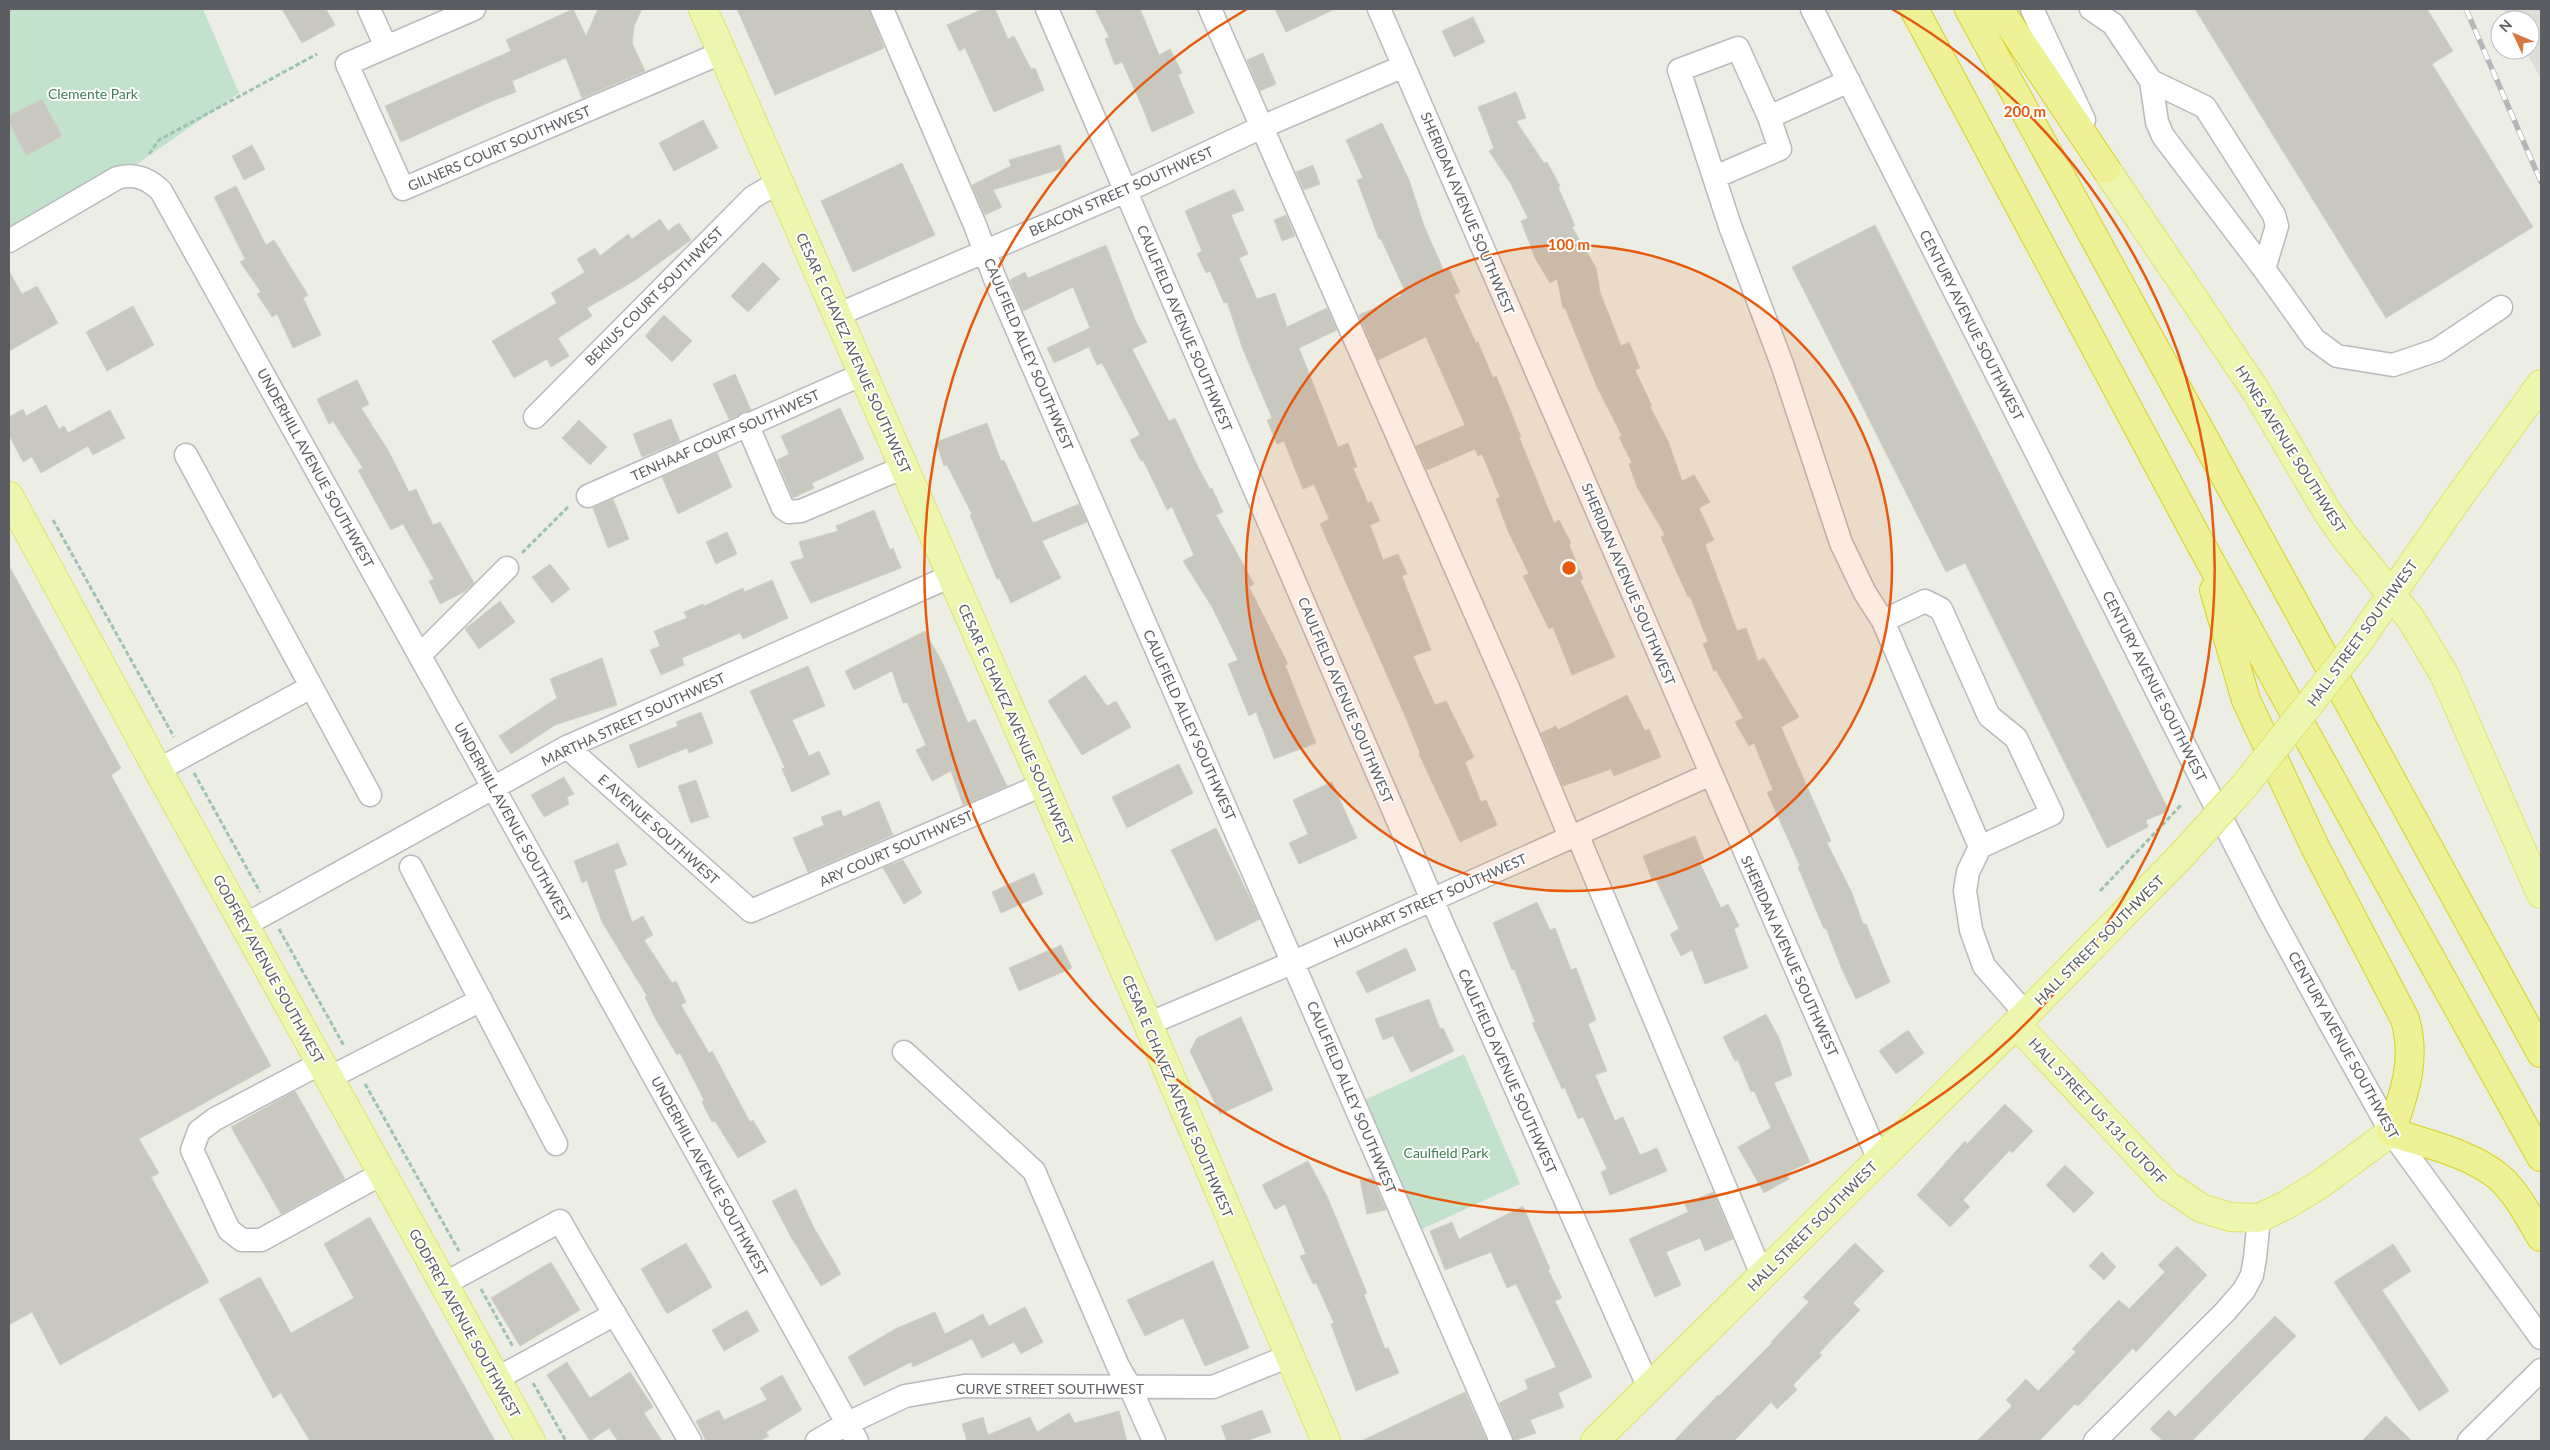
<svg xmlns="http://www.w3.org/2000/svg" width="2550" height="1450" font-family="Lato,sans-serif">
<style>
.industrial{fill:#deded8}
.green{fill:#c3e2cc}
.building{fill:#c8c8c0;stroke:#d1d0c3}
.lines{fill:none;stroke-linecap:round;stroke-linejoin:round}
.minor-casing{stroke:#b9b9be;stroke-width:25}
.major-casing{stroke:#e1e268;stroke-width:30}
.highway-casing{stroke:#d8d219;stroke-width:30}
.path{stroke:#9cc2b2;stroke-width:3;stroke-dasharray:5 2.5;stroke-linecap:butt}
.minor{stroke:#fff;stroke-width:22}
.major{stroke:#edf6af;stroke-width:28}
.highway{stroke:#eef196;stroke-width:28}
.rail-casing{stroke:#b6b6b7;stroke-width:5.5}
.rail{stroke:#fff;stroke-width:4;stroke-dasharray:11;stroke-linecap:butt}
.major-bridge-casing{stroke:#e1e268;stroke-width:30;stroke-linecap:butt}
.major-bridge{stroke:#edf6af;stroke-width:28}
.ring{fill:none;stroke:#e8590c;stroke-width:2.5}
.labels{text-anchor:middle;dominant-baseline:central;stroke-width:4;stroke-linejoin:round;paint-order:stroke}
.park-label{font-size:14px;fill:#3e7f54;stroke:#fff}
.street-label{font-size:14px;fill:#5c5d63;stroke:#fff}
.centre{fill:#e8590c;stroke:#fff;stroke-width:2.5}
.ring-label{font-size:15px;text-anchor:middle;font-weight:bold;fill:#e8590c;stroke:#fff;stroke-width:4;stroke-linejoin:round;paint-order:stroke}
</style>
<rect width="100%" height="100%" fill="#ecede4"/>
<path class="industrial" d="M2503 9H2541V79L2525 50H2530V20H2509Z"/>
<path class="green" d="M9 9H203L239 93 117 178 9 241Z
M1464 1054 1520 1184 1420 1230 1365 1100Z"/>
<path class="building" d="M282 9H326L335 25 302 43Z
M573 9 586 36 598 9H642L634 26 632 43 645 71 582 98 566 58 512 81 516 92 492 101 401 142 385 106 511 51 506 40Z
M737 9H869L884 48 775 95Z
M983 9H995L1008 39 1014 36 1031 69 1035 68 1044 90 994 112 965 48 959 51 947 25Z
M1095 9H1140L1159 55 1170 49 1182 73 1178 75 1194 113 1152 132 1142 106 1122 62 1115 65 1105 39 1109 37Z
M1275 9H1335L1286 32Z
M2195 9H2427L2453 51 2432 64 2533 227 2386 318Z
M1473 17 1485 42 1454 57 1442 31Z
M1263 53 1276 84 1260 91 1247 60Z
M1516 92 1526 118 1516 121 1544 163 1547 162 1560 186 1558 187 1575 226 1572 227 1596 268 1600 292 1621 346 1629 342 1640 368 1635 370 1652 406 1650 407 1668 441 1682 481 1694 475 1710 502 1699 508 1714 540 1705 544 1737 631 1746 628 1758 661 1764 658 1799 717 1781 727 1831 841 1827 843 1852 893 1863 924H1866L1890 982 1856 999 1841 967 1826 928 1824 929 1798 867 1800 866 1767 792 1773 790 1754 743 1749 746 1735 722 1743 718 1716 670 1714 671 1703 644 1708 642 1690 596 1688 597 1661 537 1665 535 1637 487 1629 464 1632 463 1619 437 1622 436 1597 387 1565 308H1563L1557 279 1550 283 1535 258 1521 221 1528 218 1511 184 1489 151 1494 148 1478 107Z
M42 99 62 136 26 156 9 122V116Z
M703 120 718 148 674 171 659 143Z
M1382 123 1409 180 1424 226 1444 271 1449 269 1460 292 1454 295 1476 343 1478 342 1493 378 1496 376 1506 400 1521 437H1519L1554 523 1559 520 1571 543 1569 544 1583 579 1580 580 1615 657 1572 675 1553 627 1549 629 1523 576 1529 574 1508 531 1496 499 1500 497 1482 454 1478 456 1475 449 1427 470 1416 446 1465 425 1426 337 1378 360 1359 315 1401 296 1399 292 1404 289 1381 239H1379L1357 180 1363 178 1346 140Z
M252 145 265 169 244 180 232 156Z
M1060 145 1067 167 993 190 1002 207 985 215 972 185 1011 166 1009 160Z
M902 163 935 235 853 272 821 201Z
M1313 165 1320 184 1304 190 1296 172Z
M236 186 266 245 274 240 308 295 303 298 321 335 293 348 277 314 272 317 257 294 261 292 240 262 245 259 214 197Z
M1234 189 1244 210 1231 215 1248 254 1239 258 1257 299 1275 293 1287 327 1327 308 1337 330 1299 348 1338 447 1348 443 1357 467 1353 468 1368 503 1371 501 1380 521 1370 525 1383 560 1398 554 1407 574 1402 576 1431 650 1413 656 1435 705 1446 701 1474 757 1465 762 1481 802 1486 800 1497 825 1460 842 1419 754 1420 753 1406 718 1320 524 1329 519 1314 484 1303 489 1284 441 1277 444 1267 420 1272 418 1242 347 1227 302 1224 303 1210 271 1206 273 1197 254 1202 251 1185 211Z
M1286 215 1295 236 1282 241 1274 220Z
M660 219 668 231 679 223 691 240 634 281 587 308 592 316 558 338 569 356 551 367 547 359 514 378 492 341 557 303 551 293 585 272 577 259 595 248 600 256 628 234 632 239Z
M1875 225 2169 811 2146 820 2148 827 2107 848 1965 563 1946 572 1792 267Z
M1106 245 1136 322 1147 342 1132 349 1169 421 1175 418 1197 465 1210 489 1212 488 1223 512 1216 515 1254 584 1249 587 1288 664 1285 665 1316 743 1274 759 1256 712 1249 716 1228 664 1238 660 1212 607 1183 561 1194 555 1172 507 1167 510 1143 460 1141 461 1130 440 1140 435 1102 363 1097 365 1089 347 1054 363 1047 348 1090 328 1073 287 1023 311 1010 280 1025 272 1028 278Z
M763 262 780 279 748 312 731 296Z
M9 271 22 294 37 286 58 323 9 351Z
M133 306 154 345 107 371 86 332Z
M664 315 692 341 672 362 645 336Z
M735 374 751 410 729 419 713 384Z
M357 380 369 404 361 408 388 450 409 492 416 489 433 525 440 522 474 583 464 592 440 604 429 581 434 579 403 524 391 530 358 470 363 468 333 421 329 424 317 399Z
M46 405 59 429 64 426 68 433 110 410 125 438 93 455 88 446 41 473 32 457 23 462 9 435V417L23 409 26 416Z
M840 408 864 459 812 483 814 488 793 498 777 460 789 454 781 436Z
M671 419 680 441 642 457 633 434Z
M579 420 607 447 590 465 562 438Z
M987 423 1001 461 1004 460 1033 523 1079 504 1087 522 1042 541 1061 578 1011 603 999 578 997 579 970 515 972 514 947 465 944 466 936 442Z
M717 453 732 487 678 514 662 477Z
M613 499 629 539 608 548 593 508Z
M874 510 890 550 893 548 901 568 811 603 790 562 804 558 799 542 838 531 836 526Z
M727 532 737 554 716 564 706 542Z
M550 564 570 589 552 603 532 577Z
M9 566 121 768 111 775 271 1066 139 1139 159 1173 151 1177 209 1282 60 1365 32 1312 9 1325Z
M772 580 788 618 743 639 740 633 682 658 684 665 661 675 650 650 660 646 654 631 687 618 684 612 703 604 704 606 743 588 744 592Z
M500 601 515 622 479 649 465 629Z
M925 631 943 664 968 723 975 719 1007 786 963 805 951 771 932 781 916 750 926 745 907 702 903 703 892 671 854 690 845 671Z
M602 658 617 705 555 725 511 754 499 736 557 698 550 679Z
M808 666 825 706 792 720 809 756 819 751 830 774 792 792 782 769 785 768 750 691Z
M1085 675 1107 706 1116 701 1131 727 1082 755 1048 701Z
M1627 695 1645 731 1649 729 1661 757 1614 776 1611 769 1563 786 1541 733 1556 726 1558 730Z
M701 712 713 743 689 753 687 748 638 768 629 745 678 726 676 722Z
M1179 764 1193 793 1127 828 1112 797Z
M564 777 574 794 567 797 569 804 544 817 531 795Z
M696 780 709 817 691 823 678 786Z
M1332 782 1357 838 1299 864 1289 843 1308 834 1293 800Z
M879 801 893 835 808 872 793 838 824 825 821 817 841 810 843 817Z
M1216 828 1260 919 1216 941 1171 850Z
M1695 836 1704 859 1699 861 1721 908 1728 904 1739 926 1734 929 1748 968 1705 984 1692 950 1681 956 1670 934 1679 929 1655 878 1652 880 1643 856Z
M618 843 627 865 614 870 632 922 643 916 653 935 644 940 672 983 676 981 686 1002 681 1005 709 1053 712 1051 750 1122 753 1120 766 1142 738 1158 715 1121 712 1122 702 1102 704 1100 680 1053 677 1055 655 1018 645 997 647 996 602 922 587 881 582 883 574 861Z
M903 860 922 893 904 904 883 868Z
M1034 873 1043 894 1001 913 992 892Z
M1537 902 1550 930 1555 928 1571 970 1576 968 1596 1020 1588 1024 1607 1071 1595 1075 1615 1121 1623 1117 1640 1155 1657 1148 1667 1171 1610 1195 1601 1172 1607 1169 1583 1117 1578 1119 1565 1088 1562 1089 1532 1023 1535 1022 1514 969 1512 970 1493 923Z
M1061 945 1072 968 1019 991 1009 968Z
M1406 948 1416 970 1367 993 1356 972Z
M1429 999 1440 1029 1443 1028 1454 1051 1411 1072 1393 1036 1383 1040 1375 1019Z
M1766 1014 1779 1038 1792 1075 1774 1083 1810 1162 1786 1173 1789 1179 1764 1193 1738 1147 1771 1128 1754 1091 1751 1092 1738 1060 1735 1061 1723 1037Z
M1241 1017 1273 1090 1220 1114 1190 1051 1197 1038Z
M1908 1030 1924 1053 1896 1074 1879 1051Z
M295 1091 345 1179 281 1214 231 1127Z
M2005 1104 2033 1131 2012 1153 2010 1150 1963 1200 1970 1207 1950 1227 1917 1195 1965 1141 1967 1144Z
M1308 1161 1327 1196 1367 1293 1364 1295 1385 1349 1388 1347 1399 1373 1356 1391 1331 1324 1334 1323 1316 1283 1313 1284 1300 1256 1306 1254 1285 1204 1275 1210 1262 1185Z
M2065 1165 2094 1193 2074 1213 2046 1185Z
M1372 1178 1386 1210 1367 1214 1360 1180Z
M796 1189 813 1226 841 1274 821 1286 791 1237 772 1201Z
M1713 1192 1733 1239 1705 1251 1700 1238 1666 1252 1681 1285 1655 1297 1629 1239 1688 1212 1685 1204Z
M1523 1206 1550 1269 1548 1270 1562 1298 1555 1301 1592 1377 1558 1393 1564 1407 1530 1420 1536 1433 1514 1441 1499 1403 1528 1389 1525 1380 1556 1367 1516 1284 1507 1288 1491 1252 1445 1270 1430 1231 1452 1222 1459 1239Z
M370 1217 495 1441H310L281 1393 273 1398 219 1299 260 1277 291 1333 354 1298 324 1244Z
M686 1243 712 1287 667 1314 641 1269Z
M1855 1243 1884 1271 1853 1303 1860 1310 1819 1353 1822 1355 1793 1385 1797 1390 1777 1409 1771 1402 1734 1441H1674L1718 1395 1719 1396 1772 1343 1771 1342 1809 1302 1803 1297Z
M2393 1244 2411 1271 2382 1290 2449 1391 2419 1411 2334 1282Z
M2177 1246 2207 1275 2136 1352 2133 1348 2078 1406 2075 1404 2039 1441H1977L2012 1406 2006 1400 2026 1379 2038 1391 2076 1352 2072 1349 2119 1300 2129 1309 2165 1272 2158 1265Z
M2102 1252 2116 1267 2104 1280 2089 1266Z
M1213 1261 1249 1348 1205 1366 1183 1318 1145 1336 1127 1300Z
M551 1262 580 1310 520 1346 491 1298Z
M1025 1307 1043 1342 1021 1354 1014 1342 982 1358 972 1339 913 1367 911 1362 864 1386 848 1357 895 1329 935 1312 945 1334 983 1314 989 1326Z
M747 1310 759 1331 724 1351 712 1330Z
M2275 1316 2296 1336 2192 1441H2163L2150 1429 2169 1410 2175 1417Z
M567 1362 590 1398 630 1372 653 1407 644 1413 662 1441H618L609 1428 590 1441 547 1375Z
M782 1375 802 1410 766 1432 769 1436 759 1441H706L696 1421 719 1410 724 1420 767 1400 760 1388Z
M1465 1392 1487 1441H1361Z
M1262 1410 1271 1432 1246 1441H1227L1221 1426Z
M1119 1411 1127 1441H967L962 1424 983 1417 988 1435 1030 1417 1037 1432 1069 1413 1075 1423Z
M2386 1416 2412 1441H2362Z"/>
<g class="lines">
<defs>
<path id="minor" d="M369 9 386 47
M474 9 347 64 403 189 721 53
M882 9 975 225 995 279 1501 1441
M1047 9 1443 925 1649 1388
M1210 9 1509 690 1570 837
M1379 9 1879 1160
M1812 9 2172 721 2268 909 2330 1023 2391 1132 2541 1338
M2032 9 2084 120
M2091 9 2113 24 2151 81 2157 122 2163 136 2264 269 2314 339 2337 356 2393 365 2437 350 2501 307
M1849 81 1769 117 1738 48 1679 70 1730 226 1782 364 1841 543 1865 593 1883 621 1980 847 1968 872 1965 891 1971 930 1984 966 2026 1014
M2151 81 2205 107 2274 215 2277 226 2264 269
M1715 177 1780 149 1769 117
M9 241 117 178C135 173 148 178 161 191L857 1441
M837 315 1126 191 1262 127 1404 66
M535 417 753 197 779 182
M747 424 783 508 789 512 801 511 904 467
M186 455 370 795
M588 496 863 374
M1883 621 1925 601 1941 609 1989 716 2016 738 2052 814 1980 847
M420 655 507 568
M567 747 751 911 1042 785
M158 770 311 687
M1577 834 1762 1275
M411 867 556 1144
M245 925 567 747 951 576
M1148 1024 1294 962 1711 774
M904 1052 1034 1171 1118 1366 1130 1387 1154 1441
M321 1063 215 1119 199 1131 192 1150 229 1230 242 1240H261L383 1173
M329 1078 481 1000
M444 1284 560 1221C602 1296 648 1367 690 1441
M496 1379 615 1314
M817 1441 848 1423 905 1396 964 1386 1213 1387 1289 1356
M2095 1441 2224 1313 2244 1290 2252 1275 2255 1258 2259 1218
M2469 1441 2541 1370"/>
<path id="major" d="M703 9 1148 1024 1326 1441
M2106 169 2256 391 2328 513 2345 537 2411 619 2444 674 2541 894
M9 496 158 770 531 1441
M2357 644 2459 497 2541 384
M2016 1024 2167 1185 2201 1208 2230 1217 2259 1218 2286 1205 2322 1183 2391 1132
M1595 1441 2016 1024 2181 856"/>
<path id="highway" d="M1914 9 2200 543 2541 1157
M1969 9 2541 1053
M1999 9 2106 169
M2214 590 2246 700 2315 847 2405 1019C2417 1060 2404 1094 2391 1132 2426 1144 2470 1153 2499 1177 2517 1193 2529 1217 2541 1237"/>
</defs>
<use href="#minor" class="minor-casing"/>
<use href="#major" class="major-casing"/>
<use href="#highway" class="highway-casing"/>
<path class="path" d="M149 154 159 140 317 54
M53 520 174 737
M522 553 569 506
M194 773 260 892
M2100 891 2182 804
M279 929 344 1046
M365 1084 459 1251
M481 1289 513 1347
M533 1383 566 1441"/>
<use href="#minor" class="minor"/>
<use href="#major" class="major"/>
<use href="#highway" class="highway"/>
<defs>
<path id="rail" d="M2466 9 2541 182"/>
</defs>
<use href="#rail" class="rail-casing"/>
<use href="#rail" class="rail"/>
<defs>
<path id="major-bridge" d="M2181 856 2245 785 2357 644"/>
</defs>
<use href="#major-bridge" class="major-bridge-casing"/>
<use href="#major-bridge" class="major-bridge"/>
</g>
<circle cx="1569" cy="568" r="323" fill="#e8590c" fill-opacity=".12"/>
<g class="ring">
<circle cx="1569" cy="568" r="323"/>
<path d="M1892 9A645 645 0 1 1 1247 9"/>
</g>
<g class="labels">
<g class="park-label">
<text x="93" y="93">Clemente Park</text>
<text x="1446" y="1152">Caulfield Park</text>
</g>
<g class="street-label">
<text transform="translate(499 148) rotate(-23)">GILNERS COURT SOUTHWEST</text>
<text transform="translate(1121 191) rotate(-24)">BEACON STREET SOUTHWEST</text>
<text transform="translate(1468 213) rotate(67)">SHERIDAN AVENUE SOUTHWEST</text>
<text transform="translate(654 296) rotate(-45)">BEKIUS COURT SOUTHWEST</text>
<text transform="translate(1972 325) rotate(63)">CENTURY AVENUE SOUTHWEST</text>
<text transform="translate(1185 328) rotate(67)">CAULFIELD AVENUE SOUTHWEST</text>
<text transform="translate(854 353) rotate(66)">CESAR E CHAVEZ AVENUE SOUTHWEST</text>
<text transform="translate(1029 354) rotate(67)">CAULFIELD ALLEY SOUTHWEST</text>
<text transform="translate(725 435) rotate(-24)">TENHAAF COURT SOUTHWEST</text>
<text transform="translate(2291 449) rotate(58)">HYNES AVENUE SOUTHWEST</text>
<text transform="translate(316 468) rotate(61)">UNDERHILL AVENUE SOUTHWEST</text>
<text transform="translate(1629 584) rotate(67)">SHERIDAN AVENUE SOUTHWEST</text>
<text transform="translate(2362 633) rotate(-54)">HALL STREET SOUTHWEST</text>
<text transform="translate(2155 686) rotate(63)">CENTURY AVENUE SOUTHWEST</text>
<text transform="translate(1346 700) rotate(67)">CAULFIELD AVENUE SOUTHWEST</text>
<text transform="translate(633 719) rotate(-25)">MARTHA STREET SOUTHWEST</text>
<text transform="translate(1016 724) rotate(66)">CESAR E CHAVEZ AVENUE SOUTHWEST</text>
<text transform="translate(1190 725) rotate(66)">CAULFIELD ALLEY SOUTHWEST</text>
<text transform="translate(513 822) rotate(61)">UNDERHILL AVENUE SOUTHWEST</text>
<text transform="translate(659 829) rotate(42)">E AVENUE SOUTHWEST</text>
<text transform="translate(896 848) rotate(-24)">ARY COURT SOUTHWEST</text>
<text transform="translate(1430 900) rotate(-24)">HUGHART STREET SOUTHWEST</text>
<text transform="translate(2099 940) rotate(-45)">HALL STREET SOUTHWEST</text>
<text transform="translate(1790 956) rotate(66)">SHERIDAN AVENUE SOUTHWEST</text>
<text transform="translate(269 969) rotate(61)">GODFREY AVENUE SOUTHWEST</text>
<text transform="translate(2344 1045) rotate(61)">CENTURY AVENUE SOUTHWEST</text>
<text transform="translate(1508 1071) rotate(66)">CAULFIELD AVENUE SOUTHWEST</text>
<text transform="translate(1178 1096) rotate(67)">CESAR E CHAVEZ AVENUE SOUTHWEST</text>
<text transform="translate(1352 1097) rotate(67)">CAULFIELD ALLEY SOUTHWEST</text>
<text transform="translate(2098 1111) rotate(47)">HALL STREET US 131 CUTOFF</text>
<text transform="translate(710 1176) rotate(61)">UNDERHILL AVENUE SOUTHWEST</text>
<text transform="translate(1812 1226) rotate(-45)">HALL STREET SOUTHWEST</text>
<text transform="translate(465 1323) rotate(61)">GODFREY AVENUE SOUTHWEST</text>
<text x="1050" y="1388">CURVE STREET SOUTHWEST</text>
</g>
</g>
<circle cx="1569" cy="568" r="8" class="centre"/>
<g class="ring-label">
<text x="2025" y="117">200 m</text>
<text x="1569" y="250">100 m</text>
</g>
<rect width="2550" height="1450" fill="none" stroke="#5c5d63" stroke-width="20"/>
<g transform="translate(2515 35) rotate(314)"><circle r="24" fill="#ffffff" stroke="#bebec1"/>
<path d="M0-4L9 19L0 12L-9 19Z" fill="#d67640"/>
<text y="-8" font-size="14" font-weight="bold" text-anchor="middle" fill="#5c5d63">N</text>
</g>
</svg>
